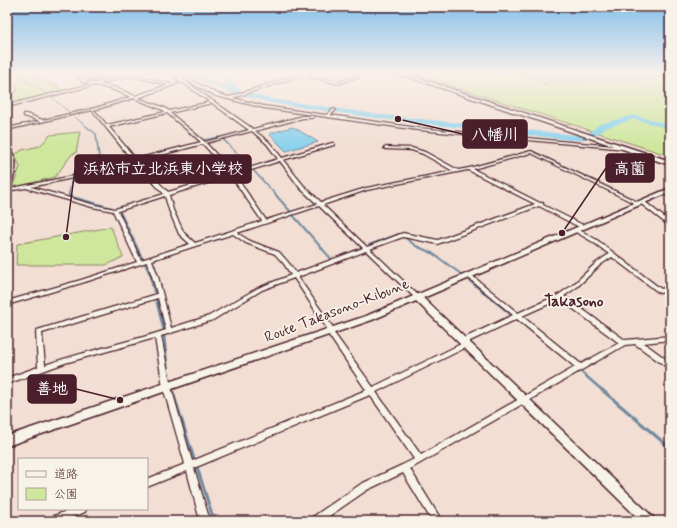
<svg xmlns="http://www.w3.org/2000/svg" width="677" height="528" font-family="Mynerve,'Klee One',sans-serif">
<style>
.green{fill:#cee79d;stroke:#8c8364}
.water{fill:#8cd2ed;stroke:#728a9f}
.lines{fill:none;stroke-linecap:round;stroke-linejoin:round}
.stream-far4{stroke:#728a9f;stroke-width:1}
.stream-far3{stroke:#728a9f;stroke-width:1.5}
.stream-far2{stroke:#728a9f;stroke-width:2}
.stream-far1{stroke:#728a9f;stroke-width:2.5}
.stream{stroke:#728a9f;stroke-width:3}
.river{fill:#8cd2ed;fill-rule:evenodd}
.minor-casing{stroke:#4a1f2b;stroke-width:2.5}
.tertiary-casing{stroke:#4a1f2b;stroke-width:3}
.secondary-casing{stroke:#4a1f2b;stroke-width:3}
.minor{fill:#f7f3e8;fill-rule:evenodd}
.tertiary{fill:#f7f3e8;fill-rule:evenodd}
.secondary{fill:#f7f3e8;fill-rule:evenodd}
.labels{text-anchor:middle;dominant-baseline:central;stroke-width:3.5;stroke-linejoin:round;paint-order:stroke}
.street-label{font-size:15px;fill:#4a1f2b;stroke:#f7f3e8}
.neighbourhood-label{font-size:16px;font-weight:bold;fill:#4a1f2b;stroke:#f7f3e8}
.leader{fill:none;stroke:#4a1f2b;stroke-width:1.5}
.callout-dot{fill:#4a1f2b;stroke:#f7f3e8;stroke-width:1.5}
.callout{fill:#4a1f2b;stroke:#4a1f2b;stroke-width:1.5}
.callout-label{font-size:16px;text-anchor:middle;font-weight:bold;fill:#fff}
</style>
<rect width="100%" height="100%" fill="#f2ded3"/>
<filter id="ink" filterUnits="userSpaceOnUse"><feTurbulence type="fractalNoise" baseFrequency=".025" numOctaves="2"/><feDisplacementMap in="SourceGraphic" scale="8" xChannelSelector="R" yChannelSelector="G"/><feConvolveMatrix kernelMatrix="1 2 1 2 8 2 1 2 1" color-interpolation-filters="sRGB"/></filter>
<g filter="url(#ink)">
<path class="green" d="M25 73H65L32 77 58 86 60 91 22 101H9V93L18 91 12 82 7 83V76Z
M412 73H496L540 77 546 87V82L597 81 670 77V113L665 112 670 114V156Z
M80 132 76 153 72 154 55 177 12 188 20 167 15 155 22 150 40 146 50 135Z
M111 227 123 257 106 265H16L17 244Z"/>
<path class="water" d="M494 73H670V77L590 78 548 77Z
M291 127 295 128 318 142 286 151 269 134Z"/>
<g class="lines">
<path class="stream-far4" d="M15 73 48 95
M50 96 87 127
M140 98 171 86
M140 98 160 106
M95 110 135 99
M171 113 187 127
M73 115 91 111"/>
<path class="stream-far3" d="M186 126 203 140 220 137
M222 138 251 168
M252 169 275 194
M69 194 71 184 86 160 99 157 96 134 86 126"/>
<path class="stream-far2" d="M69 193V196L112 208
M274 193 290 211
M117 210 120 212 150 274 152 280
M292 214 332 260 334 259
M404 237 416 246 432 253 461 274
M369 245 399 234
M342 256 361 248"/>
<path class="stream-far1" d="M151 279 164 331
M470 281 562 356
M164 335 168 374
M579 370 602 390"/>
<path class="stream" d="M601 389 670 448
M173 392 194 459
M197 467 214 521"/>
<path class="river" d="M184 73H192L231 88 220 78 210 73C223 72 230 81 239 89L240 91 271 99 383 115 583 136 587 138 583 140H572L383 119 271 103 230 92Z
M634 115 670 125V129L634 119 606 128 594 136H588L587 134 600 124Z"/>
<defs>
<path id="minor" d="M74 73H76L83 79 106 74V73H108L109 74 85 81 95 83 127 75 123 73H126L130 74 140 73 133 75 171 84 180 81 177 78 179 77 253 129 303 116H313L314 117 312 118H303L255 131 269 142 282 158 332 143H334V145L283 160 304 186 321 202 366 188 453 171 423 154 411 150 385 149 384 148 386 147 412 148 425 152 458 170 469 168 531 151 640 203 638 204H636L531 153 473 169 540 203H543V205L585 226V228H581L539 206 440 243 438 244 403 237 370 249 419 296 420 297 417 299 415 298 366 251 298 277 334 329 335 331 334 333 373 387 463 343 461 341 462 339 513 315 466 276 465 275 466 274H470L518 313 558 295 573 285 596 263 609 254 593 242 574 231 573 230 574 229 576 228 597 240 661 289 670 287V291L660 293 658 292 612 257 600 265 577 287 564 296 625 340 670 336V340L644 343 670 362V369L668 368 635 344 625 345 410 469 442 521H432L403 473 367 490 322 521H309L311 518 361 484 402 465 414 459 370 395 194 468 210 521H200L187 471 147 487V479L185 464 163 387 155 338 65 363 7 384V378L38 367 36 332 37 330 157 294 152 276 147 262 85 282 7 305V301L81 280 137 262 113 211 92 207 26 188 7 191V189L73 176 132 160 92 110 7 130V128L40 121 24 116V114H26L43 120 95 108 131 97 114 90 95 85 7 107V105L91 84 82 82ZM130 76 168 85 135 96 116 88 99 84ZM182 82 210 102 169 111 165 108 138 98ZM134 98 163 110 165 112 107 125 94 110ZM212 103 249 130 205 142 170 113ZM167 113 201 142 136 159 109 127ZM252 131 267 144 278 159 233 173 206 143ZM203 144 230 174 168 192 138 161ZM280 161 300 188 317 204 266 220 235 175ZM134 162 164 194 115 209 95 205 31 187 73 178ZM468 170 535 204 438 240 403 233 367 247 323 205 367 190ZM231 176 262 221 195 243 184 233 173 210 169 195ZM165 196 169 210 179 234 190 244 141 260 118 211ZM319 206 363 248 296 273 288 262 279 252 250 241 237 233ZM233 234 246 243 275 254 284 264 291 275 258 288 209 316 171 328 158 276 152 260ZM294 278 328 330 327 332 328 334 366 390 192 461 171 387 161 336 213 320 262 290ZM158 298 166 330C126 343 85 351 45 365L42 333ZM560 299 619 343 581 364 522 316ZM517 319 575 367 421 455 376 392 469 346 470 344 468 342Z
M169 73 180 74 218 94 229 97 300 74H307L338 82 365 73H368L338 84 307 76H300L233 98 264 106 326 115 334 109 336 110 330 115 418 128 625 147 627 148 625 149 418 130 264 108 216 96 178 76Z
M388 73 405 74 406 75 399 76Z
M661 192 670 194V196L661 194Z
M640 201H644L670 222V225H668L640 203Z
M71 509H86L85 512 63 521H47L49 518Z"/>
<path id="tertiary" d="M7 146H9C17 160 17 166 12 181 11 185 10 187 7 189V179L10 171 11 163 7 151Z
M417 294 420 295 653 517 655 521H641L414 299 413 297 414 295Z"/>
<path id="secondary" d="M397 73H403L670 161V165Z
M670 188V192L372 320 7 446V436L366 316Z"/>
</defs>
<use href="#minor" class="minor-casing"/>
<use href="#tertiary" class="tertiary-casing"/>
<use href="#secondary" class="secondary-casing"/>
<use href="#minor" class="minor"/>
<use href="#tertiary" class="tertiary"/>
<use href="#secondary" class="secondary"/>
</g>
</g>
<linearGradient id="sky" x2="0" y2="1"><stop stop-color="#83c0ea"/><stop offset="0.5" stop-color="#f9f0eb"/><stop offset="1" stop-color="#f9f0eb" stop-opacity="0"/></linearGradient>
<rect width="677" height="147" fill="url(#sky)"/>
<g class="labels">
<g class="street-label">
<text transform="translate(337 311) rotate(-21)">Route Takasono-Kibune</text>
</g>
<g class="neighbourhood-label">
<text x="574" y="301">Takasono</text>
</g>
</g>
<path class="leader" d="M398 119L463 134M562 233L606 168M66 237L75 169M120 400L76 389"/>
<g class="callout-dot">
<circle cx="398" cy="119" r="4"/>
<circle cx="562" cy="233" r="4"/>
<circle cx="66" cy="237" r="4"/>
<circle cx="120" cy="400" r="4"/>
</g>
<g class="callout">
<rect x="463" y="120" width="64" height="28" rx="4"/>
<rect x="606" y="154" width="48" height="28" rx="4"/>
<rect x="75" y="155" width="176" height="28" rx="4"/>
<rect x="28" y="375" width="48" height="28" rx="4"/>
</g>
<g class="callout-label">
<text x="495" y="140">八幡川</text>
<text x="630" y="174">高薗</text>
<text x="163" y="174">浜松市立北浜東小学校</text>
<text x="52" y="394">善地</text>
</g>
<rect width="677" height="528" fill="none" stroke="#f7f3e8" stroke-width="24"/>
<rect x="12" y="12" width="653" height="504" fill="none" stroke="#4a1f2b" stroke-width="1.5" filter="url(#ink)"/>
<rect x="18" y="458" width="130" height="52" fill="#f7f3e8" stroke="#b29e9c"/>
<rect x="26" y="471" width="20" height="6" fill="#f7f3e8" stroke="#b29e9c"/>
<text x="54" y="478" font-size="12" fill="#4a1f2b">道路</text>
<rect x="26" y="488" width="20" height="12" fill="#cee79d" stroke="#b29e9c"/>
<text x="54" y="498" font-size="12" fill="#4a1f2b">公園</text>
</svg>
